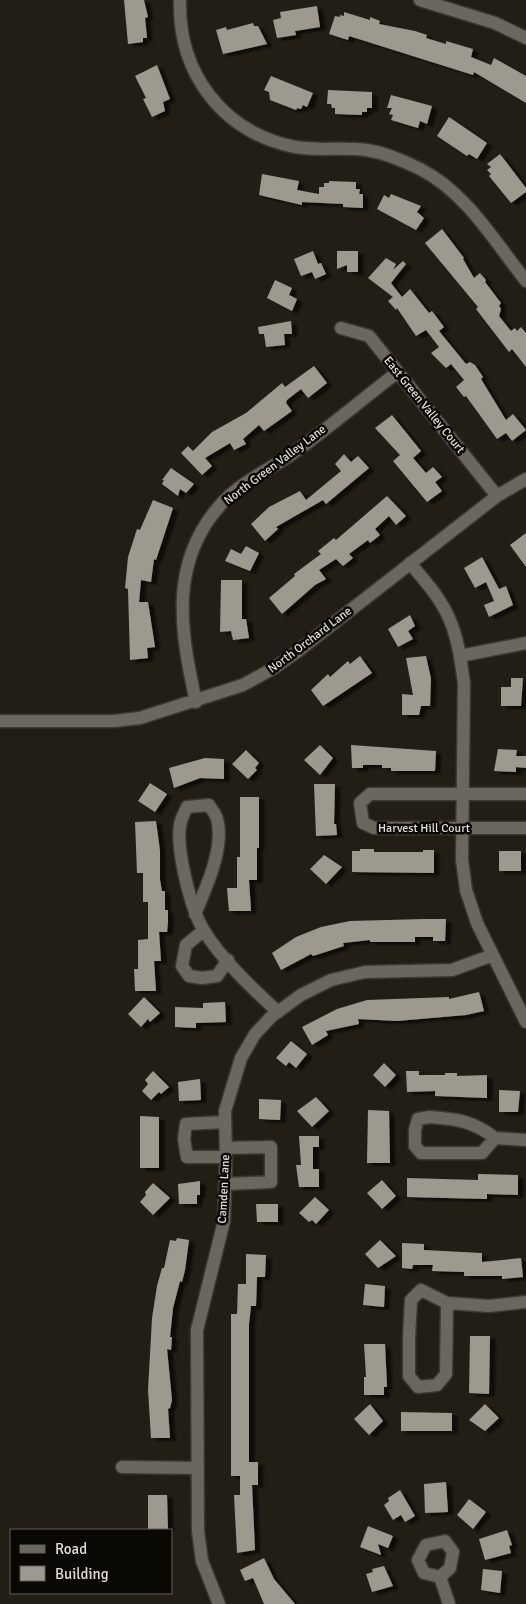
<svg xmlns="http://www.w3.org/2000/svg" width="526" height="1604" font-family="Signika,sans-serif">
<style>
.building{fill:#9e998e;filter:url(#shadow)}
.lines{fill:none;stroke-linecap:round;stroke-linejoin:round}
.minor-casing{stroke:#3b3732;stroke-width:15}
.minor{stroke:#6c675e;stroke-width:12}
.labels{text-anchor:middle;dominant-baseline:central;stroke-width:5;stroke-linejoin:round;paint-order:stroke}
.street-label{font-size:12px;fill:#e1ded9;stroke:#0a0805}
</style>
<defs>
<filter id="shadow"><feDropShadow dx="5.5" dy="3" stdDeviation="1" flood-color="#0009"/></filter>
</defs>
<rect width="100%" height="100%" fill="#221e16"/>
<path class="building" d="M124 0H144L148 17 145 18 147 38H143V42L128 44Z
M317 6 320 27 295 31 296 35 277 38 273 20 281 18 280 12Z
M344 12 370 20V17L380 21 379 24 415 31 427 35 426 38 446 44V41L473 49 471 57 491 65 494 58 526 76V103L474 72 473 75 349 36 348 40 329 34 335 16 340 17V15L344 16Z
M253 23 254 26H258L267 44 223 54 216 30 226 27 227 30Z
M157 65 170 99 163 102 165 111 152 117 143 99 146 98 135 76Z
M271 76 313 93 307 107 303 105 301 109 297 108 296 110 270 100 269 92 264 90Z
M328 90 372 92V108H367V112H362V115L335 114V108H332L331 104H327Z
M391 95 432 106 427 124 420 121 418 128 391 120 393 115 389 114 392 108H387Z
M449 117 487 143 477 159 469 154 467 156 437 136Z
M500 154 526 188V192L511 203 489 176 491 174 487 170 491 167 487 164Z
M262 174 299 181 297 190 319 194V187H324V183H329V181L356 182V189H360L359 194H363V208L343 207V204L302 202V205L259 195Z
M391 194 421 206 417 212 424 218 416 230 377 209 384 195 389 198Z
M442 229 464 258 463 259 474 278 480 273 486 280 485 282 501 303 499 306 501 309 499 316 511 331 515 328 517 331 521 327 526 333V367L512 349 509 352 476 309 478 307 425 243Z
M313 251 318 264 321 263 326 274 315 279 312 272 301 276 294 259Z
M337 251H358V272H347V265L337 269Z
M386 258 396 264 393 270 403 261 406 264 391 283 402 297 410 289 429 313 432 311 444 327 439 331 466 364 470 362 475 365 483 377 481 379 506 420 513 414 526 430 512 441 506 433 497 439 466 396 464 397 456 387 464 380 451 364 446 368 431 353 439 347 426 330 416 336 397 308 396 310 388 301 393 297 368 278Z
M275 280 292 288 289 295 297 299 292 311 267 298Z
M291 321 292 334H284L285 345 266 347 264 334H259L258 327Z
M314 366 327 383 308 398 301 389 287 400 286 403 292 411 264 431 259 425 243 439 246 444 234 450 230 443 205 458 212 466 202 475 181 453 188 446 193 451 212 432 246 413 282 383 285 387Z
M392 415 421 451 413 458 426 473 433 467 442 477 435 482 442 491 427 502 393 461 400 455 375 428Z
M344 454 351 462 358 456 369 468 326 504 323 500 276 527 278 529 265 541 251 524 269 507 300 491 306 500 341 471 335 464Z
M171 468 194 484 186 493 180 489 178 496 162 484 164 480H162Z
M387 496 406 516 396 525 389 516 375 529 380 535 370 543 368 540 349 554 353 558 343 566 336 559 319 570 326 579 315 585 282 614 269 598 295 576 294 574 321 554 318 551 334 538 336 540Z
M153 500 173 508 156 560 154 559 151 582 141 580 139 602H148L155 647 147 648 148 658 130 660 128 589 125 588 128 557 137 529 140 530Z
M526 533V567L510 545Z
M246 546 259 553 250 571 225 561 231 549 241 554Z
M482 557 499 589 506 586 513 605 489 617 484 605 494 601 486 582 475 588 464 568Z
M221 580H242V619H246L249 638 233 640 231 631 220 632Z
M410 615 415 626 408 631 413 639 398 647 388 629Z
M360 656 372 673 323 706 311 690 328 674 330 677 348 661 350 664Z
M426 656 431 679 430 706H421L419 715H402V694L413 695 406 658Z
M511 678H523L521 706H501V687H511Z
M320 745 333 758 320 775 304 760Z
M351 745 436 751 435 771H391V768H382V765H363V768H352Z
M498 749 517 750 516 756H526V768L516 767V772L494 771Z
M246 750 259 763 255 768 257 770 248 779 232 764Z
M205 758 224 759V779L200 778 174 788 169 768Z
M150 783 167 794 155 812 138 801Z
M314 784H335L334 824H336L337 835 316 836Z
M240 797H259V848H257V880H249L251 911H229L228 901 227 888H237V857H240Z
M156 821 160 851V880L162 891H165V910H168V922L167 932H159L161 961H154L156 991H135L134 969H138V940L148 939V902H143V873H137L135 822Z
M360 849H374V852H423V850H434V873L352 872V851H360Z
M499 851H521V871H499Z
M324 855 342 867 326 884 310 869Z
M424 919H446L445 941H433V937H415V942H370V940L343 943 344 946 313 956 311 954 281 970 272 953 296 937 321 927 350 921Z
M479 992 484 1011 466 1015 397 1021 358 1019 359 1024 326 1031 328 1035 312 1045 302 1027 337 1009 367 1000 449 997V999Z
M144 997 160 1013 150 1022 148 1019 141 1027 128 1014Z
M225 1002 226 1022 196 1023V1028L175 1027V1007L203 1008V1003Z
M291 1041 307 1054 296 1068 289 1062 286 1066 276 1058Z
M384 1063 396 1075 385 1087 373 1075Z
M153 1071 169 1087 161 1094 159 1092 151 1100 142 1091 148 1084 145 1080Z
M406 1071H419V1075H445V1073H457V1076L487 1075V1098L435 1096V1091L407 1092Z
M200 1079 201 1100 179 1101 178 1082Z
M499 1090 520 1091 518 1112H499Z
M316 1097 329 1111 312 1127 297 1111Z
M259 1099 281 1100 280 1120 259 1119Z
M368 1110 389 1111 390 1163H367Z
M140 1116 159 1117V1168H140Z
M299 1136H319V1147H313V1169H319V1187H299L296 1165H301Z
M478 1174 518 1175V1195L487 1194V1199L407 1197V1178L478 1180Z
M382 1180 396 1196 382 1209 367 1193Z
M200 1181V1195H197V1204H179L178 1184Z
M153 1183 170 1198 153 1215 140 1202 146 1195 145 1192Z
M315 1197 329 1210 316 1224 312 1220 309 1222 299 1213Z
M256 1204H278V1222H257Z
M177 1238 189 1240 185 1270 182 1282 180 1281 173 1308 170 1337H172L171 1350 167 1349 172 1400 170 1408 168 1409 170 1438H151L148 1390 152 1318 157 1286 162 1268H164L170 1240 176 1241Z
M380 1240 396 1256 378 1268 365 1254Z
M402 1243 424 1244V1250L482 1253V1262L521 1258 523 1277 502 1279V1276H464V1272L432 1271 433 1265H413L412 1269 402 1268Z
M246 1254 266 1255 265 1277H257L256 1306H251L249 1324V1462H258V1485H252L255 1550 237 1553 234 1495H240V1476H231V1314H237L238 1284H246Z
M365 1284 385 1286 384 1307 363 1305Z
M470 1336H490L489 1394 469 1393Z
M364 1344H385L387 1387H384V1395H364V1377H366Z
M370 1404 383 1421 369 1435 354 1419Z
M485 1404 499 1418 485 1431 469 1420Z
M401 1412 452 1413V1431H401Z
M446 1482 448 1512 425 1513 424 1484Z
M400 1490 415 1516 405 1522 401 1515 393 1520 384 1505 389 1501 388 1498Z
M148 1495H167L168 1530H148Z
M469 1499 486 1512 473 1529 457 1515Z
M368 1526 393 1536 388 1548 378 1544 381 1555 360 1547Z
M507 1530 512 1545 509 1546 511 1553 485 1560 479 1539Z
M264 1558 274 1579 295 1604H264L253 1578 245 1581 240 1570Z
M384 1566 393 1586 372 1592 366 1574 373 1572 372 1569Z
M483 1569 502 1571 500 1593 481 1590Z"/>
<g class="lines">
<defs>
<path id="minor" d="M180 0C178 73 222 132 295 147 318 151 343 147 367 150 385 153 404 161 420 169 466 192 495 242 526 281
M420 0 495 23 526 38
M341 328 369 336 497 496
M410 563C424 580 440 597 449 618 458 638 461 662 464 683L462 860 466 890 477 923 526 1022
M460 656 526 643
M196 702C180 629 168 560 224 501 242 482 268 470 289 456 327 430 362 399 398 372
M0 721H114L140 718 243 685 274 668 298 651 497 496 526 479
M526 794H370L360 803 363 823 374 828H526
M195 914C206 888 225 847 217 819 216 814 211 809 209 805L187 807C185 812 182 817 181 821 174 844 191 909 203 929 220 958 253 989 278 1012
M203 931 186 945 182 966 189 976 202 978 217 976 228 960
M430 1117C457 1119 473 1121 495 1138L482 1153H421L415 1146V1130L418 1119Z
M225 1122 186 1124 184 1139 187 1157H226
M495 1138 526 1140
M225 1184 271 1182V1147L226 1148
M447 1303 421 1290 411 1300 409 1338V1376L418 1387 437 1385 446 1374 447 1303 489 1306 526 1302
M122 1467 197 1468
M445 1541 453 1552 450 1568 440 1577 424 1573 418 1560 426 1545Z
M440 1577 449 1604
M219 1604 202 1561 198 1531 197 1330 224 1221 226 1157 225 1111 241 1058 255 1034 272 1016 301 995 331 980 365 972 452 970 493 955"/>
</defs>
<use href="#minor" class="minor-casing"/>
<use href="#minor" class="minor"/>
</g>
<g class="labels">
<g class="street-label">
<text transform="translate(424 405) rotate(51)">East Green Valley Court</text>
<text transform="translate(275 465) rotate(-37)">North Green Valley Lane</text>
<text transform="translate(310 640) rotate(-37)">North Orchard Lane</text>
<text x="424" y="828">Harvest Hill Court</text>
<text transform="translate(224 1189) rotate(-87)">Camden Lane</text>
</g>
</g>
<rect x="10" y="1529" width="162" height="65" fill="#0a0805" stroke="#605e5a"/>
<rect x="20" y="1545" width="25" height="8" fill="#6c675e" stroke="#605e5a"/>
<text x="55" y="1554" font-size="15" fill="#e1ded9">Road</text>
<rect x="20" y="1566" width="25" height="15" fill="#9e998e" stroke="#605e5a"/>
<text x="55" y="1579" font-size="15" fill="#e1ded9">Building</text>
</svg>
